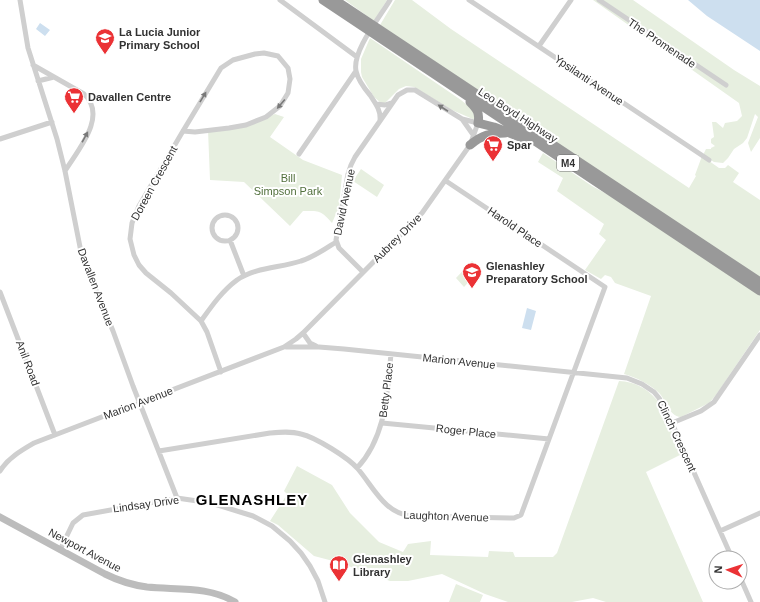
<svg xmlns="http://www.w3.org/2000/svg" width="760" height="602" font-family="Helvetica,sans-serif">
<style>
.green{fill:#e7efe0}
.water{fill:#cddfef}
.lines{fill:none;stroke-linecap:round;stroke-linejoin:round}
.street{stroke:#cfcfcf;stroke-width:5}
.secondary{stroke:#bcbcbc;stroke-width:7}
.highway{stroke:#999;stroke-width:9}
.oneway{fill:#797979}
.labels{text-anchor:middle;dominant-baseline:central;stroke-width:4;stroke-linejoin:round;paint-order:stroke}
.shield{fill:#fff;stroke:#707070;stroke-width:1}
.shield-label{font-size:10px;font-weight:bold;fill:#323232}
.poi-label{font-size:11px;font-weight:bold;fill:#323232;stroke:#fff;text-anchor:start}
.street-label{font-size:11px;fill:#323232;stroke:#fff}
.park-label{font-size:11px;fill:#52703d;stroke:#fff}
.district-label{font-size:15px;font-weight:bold;letter-spacing:1px;fill:#000;stroke:#fff}
</style>
<rect width="100%" height="100%" fill="#fff"/>
<path class="green" d="M345 0H387L374 21Z
M395 0H412L451 29 689 188 696 176 695 175 702 156 719 168H725L728 165 739 173 733 182 760 200V278L380 25Z
M593 0H633L734 70 760 86V138L751 152 748 143 758 117 755 114 747 138 743 143 734 149 728 158 723 163 714 162 703 155 706 149H711V148L715 146 711 143V139L714 137 712 122H716L723 128 725 123 737 121 742 116 739 103Z
M370 38 461 100 473 110 475 120 452 110 414 87 406 86 399 89 385 103H381L374 97 362 77 361 72V59Z
M275 114 284 117 270 137 303 160 342 175 339 207 332 223C321 210 319 211 303 211L290 226 244 182 210 180 208 130 256 122Z
M543 153 592 186 625 204 760 294V330L716 395 709 403 681 417C668 416 667 400 658 392 648 383 637 378 624 374L651 296 615 283 611 277 605 275 601 279 585 270 606 240 599 234 604 224 557 191 563 178 538 162Z
M361 169 384 185 377 197 353 181Z
M472 261 481 269 464 287 456 278Z
M619 381C636 382 646 388 657 400L682 454 646 472 703 602H606L593 598 572 602H508L485 594 442 574 408 581H390L337 562 314 556 278 525 270 521 286 496V493L284 491 297 466 332 485 350 513 379 542 403 552 408 544 431 541 430 555 488 557 489 551 513 552 515 557H553L557 553Z
M456 584 483 595 480 602H449Z"/>
<path class="water" d="M688 0H760V51L707 16Z
M40 23 50 30 45 36 36 29Z
M527 308 536 311 531 330 522 328Z"/>
<g class="lines">
<path class="street" d="M20 0 28 48 57 139 65 171 82 257 113 331 133 386 177 498
M280 0 357 57
M469 0 709 160
M599 0 726 85
M539 46 571 0
M33 65 84 94C108 116 78 150 65 171
M38 81 54 77
M376 104 385 105 391 103
M462 119 474 136
M380 120C381 110 375 103 370 95 364 88 358 80 356 71 352 51 380 17 390 0
M183 131 195 132 229 128 246 125 266 117 280 106 288 93 290 79 288 68 278 56 264 53 255 54 233 60 221 68 183 131 139 206 132 223 130 239 134 255 139 265 146 273 171 293 201 321 207 332 221 372
M0 139 52 122
M299 154 356 71
M212 228a13 13 0 1 1 26 0a13 13 0 1 1-26 0Z
M230 240 244 276
M0 292 55 435
M201 321C211 307 222 291 237 280 256 267 280 268 301 261 314 257 325 249 336 242
M303 333 310 343 316 346
M286 347H319L344 349 627 378 642 384 654 392 659 398 672 423 732 558
M382 423 549 439
M672 423 701 411 714 402 760 335
M159 451 270 433C281 432 291 431 301 434 315 437 349 458 358 469 374 488 385 514 412 516L514 518 521 515 605 287 446 181
M357 468C386 437 387 394 391 354
M0 471C8 458 22 450 34 443L284 347 296 339 303 333 422 213 470 145 478 123 462 119 415 90H407L398 95 355 157 351 165 348 174 336 240 339 248 363 272
M720 531 760 513
M60 550 73 523 83 515 177 498 211 503 253 516 272 526 290 541 301 553 310 566 318 581 325 602
M740 577 751 602"/>
<path class="secondary" d="M0 517 105 574C119 581 132 585 147 587 177 590 209 586 235 602"/>
<path class="highway" d="M323 0 760 291
M335 0 760 282
M470 102C477 109 480 113 478 123L494 127 525 139
M470 145C482 135 490 133 505 133"/>
</g>
<defs><path id="oneway-solid" d="M-6-.8H1V-3.2L6.5 0L1 3.2V.8H-6Z"/></defs>
<g class="oneway">
<use href="#oneway-solid" transform="translate(203 97) rotate(-59)"/>
<use href="#oneway-solid" transform="translate(281 104) rotate(130)"/>
<use href="#oneway-solid" transform="translate(443 108) rotate(-147)"/>
<use href="#oneway-solid" transform="translate(85 137) rotate(-61)"/>
</g>
<defs>
<symbol id="school-pin" viewBox="-11 -11 22 30"><path d="M0 17L-7.5 6A9.5 9.5 0 1 1 7.5 6Z" fill="#eb3235" stroke="#fff"/><path d="M0-5L7-2L0 1L-7-2ZM-4 1L0 2.5L4 1V4Q0 6-4 4Z" fill="#fff"/></symbol>
<symbol id="supermarket-pin" viewBox="-11 -11 22 30"><path d="M0 17L-7.5 6A9.5 9.5 0 1 1 7.5 6Z" fill="#eb3235" stroke="#fff"/><path d="M-6-5.5h2.5l.6 2H6L4.5 2H-2.5L-4.4-4H-6ZM-1.5 3.2a1.3 1.3 0 1 0 .1 0ZM3 3.2a1.3 1.3 0 1 0 .1 0Z" fill="#fff"/></symbol>
<symbol id="library-pin" viewBox="-11 -11 22 30"><path d="M0 17L-7.5 6A9.5 9.5 0 1 1 7.5 6Z" fill="#eb3235" stroke="#fff"/><path d="M-6-4Q-3-5.5-.7-3.5V5Q-3 3-6 4ZM6-4Q3-5.5 .7-3.5V5Q3 3 6 4Z" fill="#fff"/></symbol>
</defs>
<g fill-rule="evenodd">
<use href="#school-pin" x="94" y="27" width="22" height="30"/>
<use href="#supermarket-pin" x="63" y="86" width="22" height="30"/>
<use href="#supermarket-pin" x="482" y="134" width="22" height="30"/>
<use href="#school-pin" x="461" y="261" width="22" height="30"/>
<use href="#library-pin" x="328" y="554" width="22" height="30"/>
</g>
<g class="labels">
<rect class="shield" x="557" y="155" width="22" height="16" rx="3"/>
<g class="shield-label">
<text x="568" y="163">M4</text>
</g>
<g class="poi-label">
<text x="119" y="32">La Lucia Junior<tspan x="119" dy="13">Primary School</tspan></text>
<text x="88" y="97">Davallen Centre</text>
<text x="507" y="145">Spar</text>
<text x="486" y="266">Glenashley<tspan x="486" dy="13">Preparatory School</tspan></text>
<text x="353" y="559">Glenashley<tspan x="353" dy="13">Library</tspan></text>
</g>
<g class="street-label">
<text transform="translate(662 43) rotate(34)">The Promenade</text>
<text transform="translate(589 80) rotate(34)">Ypsilanti Avenue</text>
<text transform="translate(518 115) rotate(33)">Leo Boyd Highway</text>
<text transform="translate(154 183) rotate(-61)">Doreen Crescent</text>
<text transform="translate(344 202) rotate(-78)">David Avenue</text>
<text transform="translate(515 227) rotate(34)">Harold Place</text>
<text transform="translate(397 238) rotate(-45)">Aubrey Drive</text>
<text transform="translate(96 287) rotate(69)">Davallen Avenue</text>
<text transform="translate(459 361) rotate(6)">Marion Avenue</text>
<text transform="translate(28 363) rotate(69)">Anil Road</text>
<text transform="translate(386 390) rotate(-83)">Betty Place</text>
<text transform="translate(138 403) rotate(-21)">Marion Avenue</text>
<text transform="translate(466 431) rotate(6)">Roger Place</text>
<text transform="translate(677 436) rotate(65)">Clinch Crescent</text>
<text transform="translate(146 504) rotate(-8)">Lindsay Drive</text>
<text transform="translate(446 516) rotate(2)">Laughton Avenue</text>
<text transform="translate(85 550) rotate(28)">Newport Avenue</text>
</g>
<g class="park-label">
<text x="288" y="178">Bill<tspan x="288" dy="13">Simpson Park</tspan></text>
</g>
<g class="district-label">
<text x="252" y="499">GLENASHLEY</text>
</g>
</g>
<g transform="translate(728 570) rotate(273)"><circle r="19" fill="#ffffff" stroke="#adadad"/>
<path d="M0-3L7 15L0 10L-7 15Z" fill="#eb3235"/>
<text y="-6" font-size="11" font-weight="bold" text-anchor="middle" fill="#323232">N</text>
</g>
</svg>
